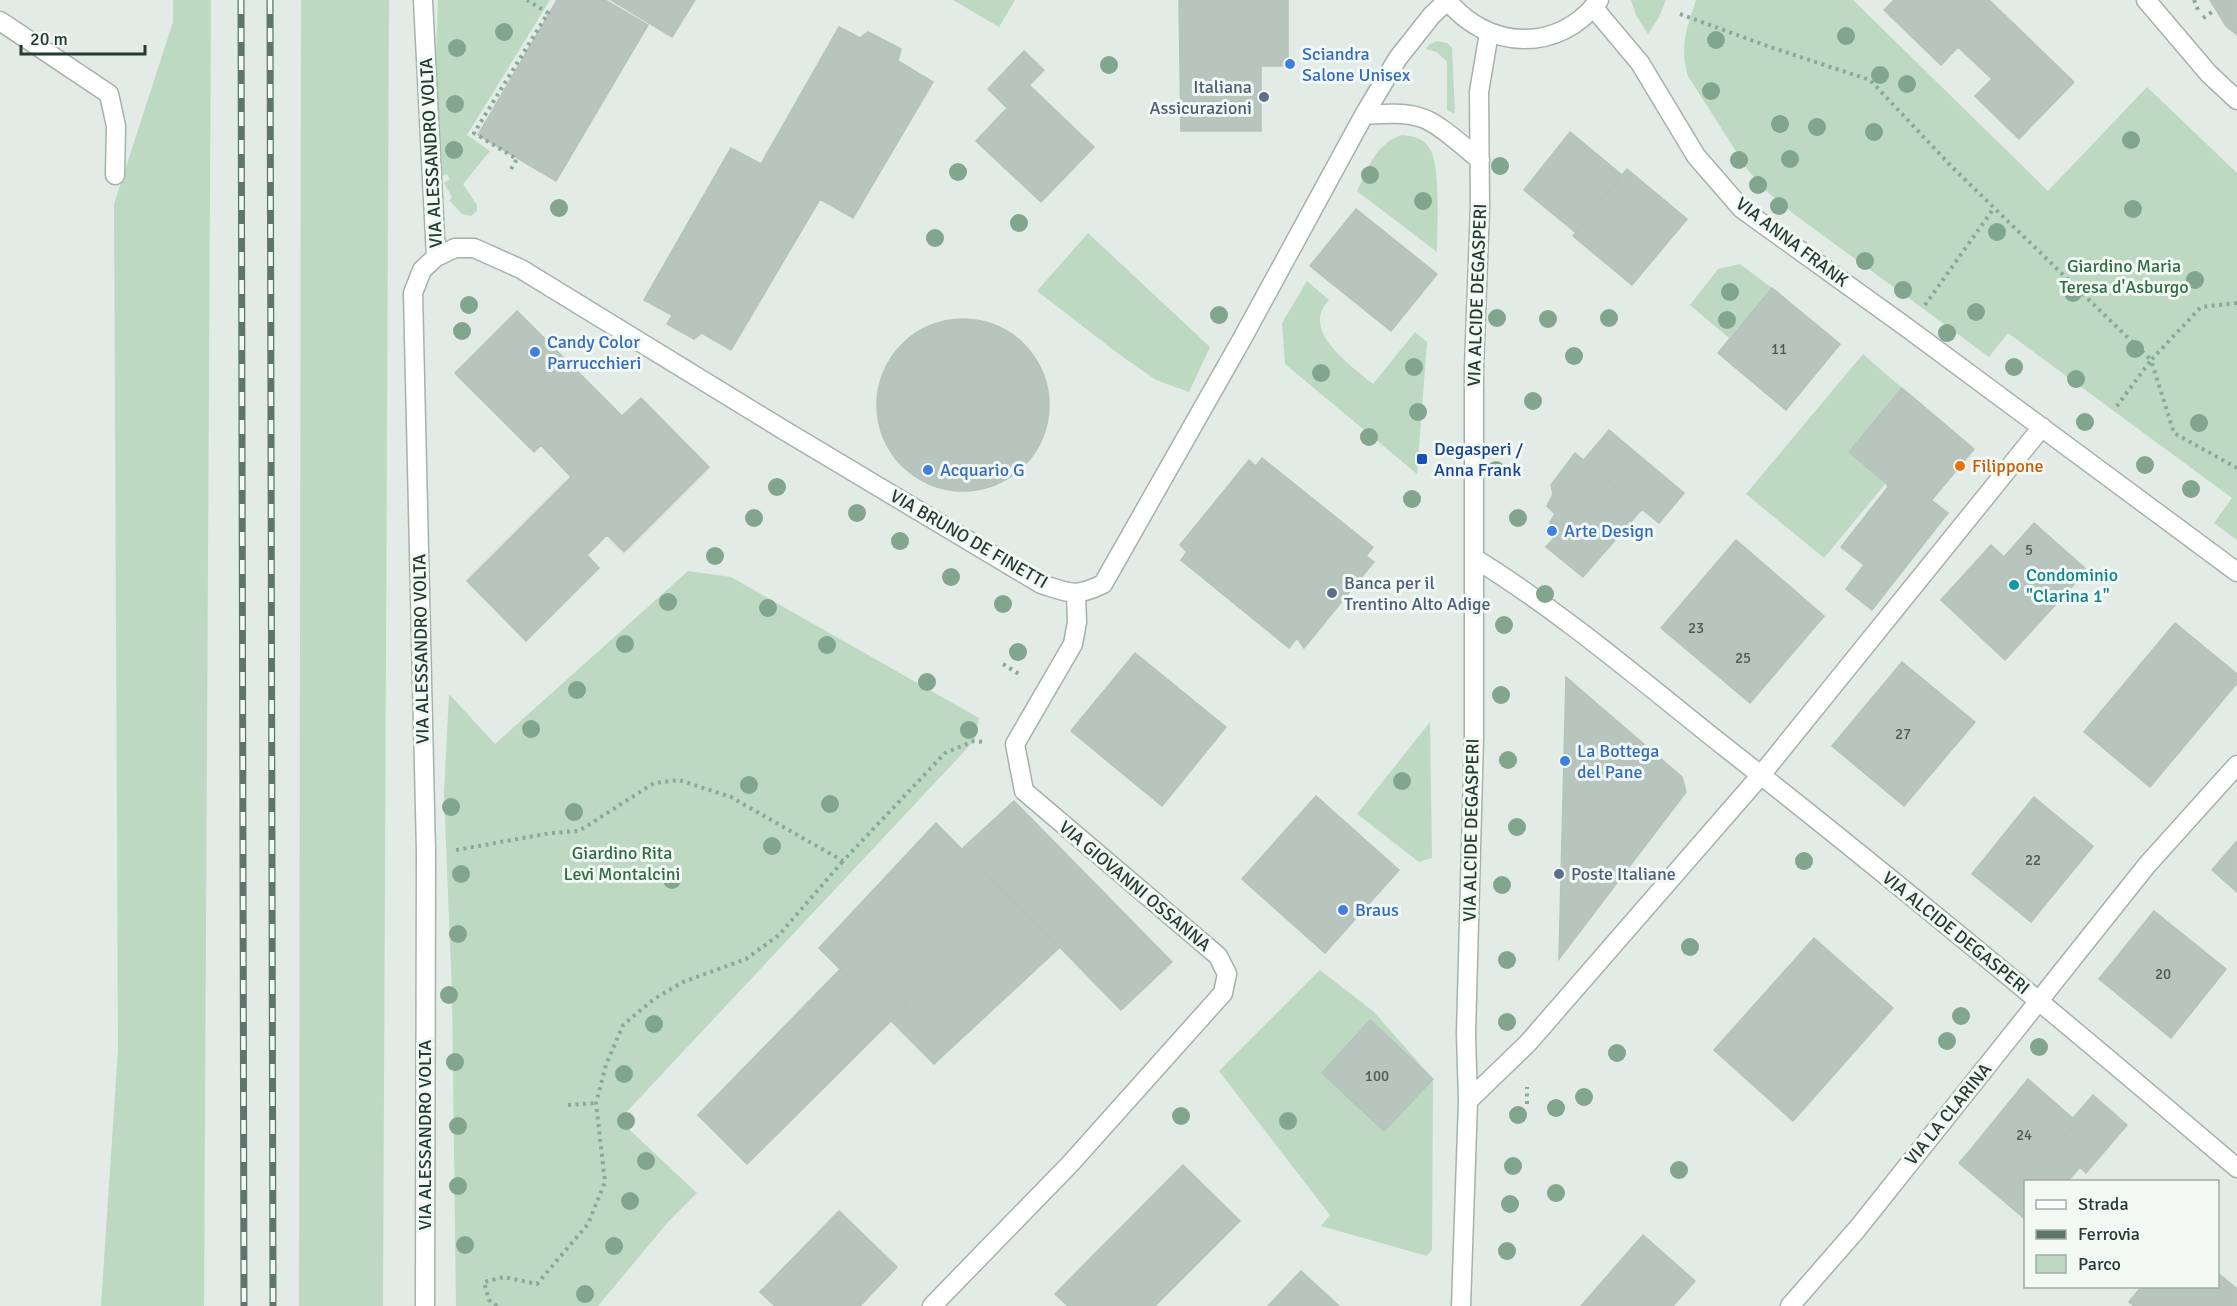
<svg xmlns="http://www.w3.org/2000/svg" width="2237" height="1306" font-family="Signika,sans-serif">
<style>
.green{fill:#bdd9c2}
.building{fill:#b8c5bf;stroke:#b5c3bc;stroke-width:1.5}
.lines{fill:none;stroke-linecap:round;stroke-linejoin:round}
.minor-casing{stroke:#a5b2ac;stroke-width:21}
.path{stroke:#86ab9c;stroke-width:4;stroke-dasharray:3 4.5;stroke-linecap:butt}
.minor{stroke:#fff;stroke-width:18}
.rail-casing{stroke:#5e756d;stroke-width:7}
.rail{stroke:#f2f8f4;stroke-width:4.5;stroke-dasharray:14;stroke-linecap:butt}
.tree{fill:#82a58d}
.shop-dot{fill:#3f7fe0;stroke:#f2f8f4;stroke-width:2}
.service-dot{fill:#5c6f8a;stroke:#f2f8f4;stroke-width:2}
.transit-dot{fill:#1a4fb4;stroke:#f2f8f4;stroke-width:2}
.food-dot{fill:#e8710a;stroke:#f2f8f4;stroke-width:2}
.culture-dot{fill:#0f9aa8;stroke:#f2f8f4;stroke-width:2}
.labels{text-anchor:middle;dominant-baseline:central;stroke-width:6;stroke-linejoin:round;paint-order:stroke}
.number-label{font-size:15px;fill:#495d55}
.shop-label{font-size:18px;fill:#366cbe;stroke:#f2f8f4;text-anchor:start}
.service-label{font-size:18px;fill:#4e5e75;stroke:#f2f8f4;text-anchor:start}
.street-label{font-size:18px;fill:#243a32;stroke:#f2f8f4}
.park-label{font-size:18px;fill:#336c44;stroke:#f2f8f4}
.transit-label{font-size:18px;fill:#164399;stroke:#f2f8f4;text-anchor:start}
.food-label{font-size:18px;fill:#c56008;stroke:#f2f8f4;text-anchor:start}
.culture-label{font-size:18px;fill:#0d838f;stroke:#f2f8f4;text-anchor:start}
</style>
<rect width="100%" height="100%" fill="#e2ebe6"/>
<path class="green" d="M173 0H211L204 1306H101L118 1049 114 204 173 22Z
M301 0H389L383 1306H299Z
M438 0H550L467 135 490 151 463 184 477 205V211L471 216 462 214 449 200 452 197 444 183 450 179 447 174 440 176 435 83Z
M953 0H1015L999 27Z
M1631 0H1666L1659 17 1648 34 1636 15Z
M1696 0H1853L2048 191 2147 87 2237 173V540L2214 523 2232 498 2008 333 1989 357 1791 212 1765 190 1748 170 1688 76C1679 47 1687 28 1696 0Z
M1437 41 1447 43 1452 48 1455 114 1447 110V62L1437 52 1426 49 1430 44Z
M1402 135C1413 136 1424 138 1430 149 1441 168 1437 228 1437 252L1357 191C1369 167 1375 144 1402 135Z
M1088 233 1210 347 1189 392 1156 380 1120 355 1037 291Z
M1740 264 1772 288 1729 338 1690 305 1718 269Z
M1307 281 1329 300C1299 331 1351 365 1373 384L1415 332 1427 342 1417 474 1285 364 1282 323Z
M1863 354 1902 388 1849 451 1886 483 1824 558 1746 494Z
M688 571 731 577 979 718 974 741 619 1120 697 1193 668 1222 598 1306H456L452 994 444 793 449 694 495 744Z
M1430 722 1432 858 1419 862 1357 814Z
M1320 970 1374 1012 1433 1079 1432 1249 1427 1256 1321 1226 1330 1215 1219 1071Z"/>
<path class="building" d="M557 0H605L648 25 556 181 478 135Z
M611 0H695L672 37Z
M1179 0H1288V66H1261V131H1181Z
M1894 0H1989L2074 82 2019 139 1975 96 1992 79 1958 47 1941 65 1884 10Z
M2210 0H2237V35L2226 26Z
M839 27 860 38 868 32 901 49 898 61 933 82 853 218 820 199 731 350 702 333 694 339 667 324 672 315 644 300 731 148 761 164Z
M1024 51 1044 70 1007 108 988 89Z
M1029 85 1094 147 1041 202 976 141Z
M1570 132 1621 174 1575 232 1524 190Z
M1627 169 1687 219 1632 285 1573 236Z
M1356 209 1437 274 1391 331 1310 266Z
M1772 288 1840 344 1786 410 1718 353Z
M517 311 622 416 641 398 709 467 624 552 607 535 587 555 599 568 526 641 467 581 571 477 541 445 534 452 455 373Z
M877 405a86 86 0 1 1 172 0a86 86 0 1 1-172 0Z
M1902 388 1974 449 1921 513 1888 487 1886 483 1849 452Z
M1609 430 1684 493 1659 523 1583 461Z
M1575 453 1642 509 1583 577 1546 547 1553 539 1550 522 1555 514 1547 506 1553 494 1551 485Z
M1262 458 1373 547 1366 556 1374 562 1304 648 1297 638 1289 648 1181 560 1187 552 1180 545 1249 460 1256 466Z
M1888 487 1921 513 1931 500 1948 513 1872 610 1846 589 1864 565 1841 547Z
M2034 523 2087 570 2005 660 1941 600 1991 545 2004 557Z
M1736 540 1824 616 1750 703 1661 628Z
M2175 623 2237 674V683L2150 787 2084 732Z
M1135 653 1226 727 1162 806 1071 731Z
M1902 662 1975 722 1904 806 1832 746Z
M1566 677 1682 777 1686 792 1559 959Z
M1316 796 1399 870 1325 953 1242 879Z
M2034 797 2093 846 2031 922 1972 874Z
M1014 801 1172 962 1121 1010 963 848Z
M936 823 1059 948 934 1064 819 948Z
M2237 841V892L2212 870Z
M2154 911 2226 969 2171 1038 2099 979Z
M1814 938 1893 1008 1793 1121 1714 1050Z
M855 954 907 1005 747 1164 698 1115Z
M1370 1020 1433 1079 1384 1131 1322 1073Z
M2028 1079 2077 1122 2019 1189 1972 1148Z
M2093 1095 2127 1125 2086 1173 2080 1167 2067 1182H2026L2077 1122 2072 1119Z
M1972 1148 2019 1189 2026 1182V1220L1959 1163Z
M1183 1165 1240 1221 1155 1306H1068L1055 1294Z
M839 1211 897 1267 860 1306H775L760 1292Z
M1643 1235 1695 1281 1673 1306H1581Z
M1301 1271 1339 1306H1268Z
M2218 1273 2237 1289V1306H2134L2129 1302 2142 1286H2218Z"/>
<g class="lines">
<defs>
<path id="minor" d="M423 0 436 257
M1447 0C1487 50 1559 54 1599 0
M2146 0 2209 74 2237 100
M1593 7 1640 63 1696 156 1742 209 1906 327 2237 572
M0 21 109 94 116 126 115 175
M1364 115C1382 114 1401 112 1419 117 1437 121 1465 148 1480 160
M1474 558C1563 613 1643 682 1725 747 1899 883 2069 1025 2237 1168
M1468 1101 1528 1043 1761 775 2042 427
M425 1306 426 852 413 293 422 270 436 257 455 248H474L521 269 782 429 1041 584C1070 593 1074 598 1103 584L1242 339 1364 115 1398 58 1432 15 1447 1
M932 1306 1071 1163 1223 993 1227 974 1218 956 1024 791 1015 744 1073 644 1077 622 1076 594
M1461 1306 1468 1101 1466 1034 1474 736V368L1480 206 1479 92 1489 33
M1790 1306 1858 1228 2147 865 2237 765"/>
</defs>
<use href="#minor" class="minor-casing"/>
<path class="path" d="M2194 0 2198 10
M1680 14 1770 47 1870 80 1951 166 2151 360 2114 410
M2203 18 2215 10
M511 169 517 159 474 133 548 13 527 0
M2237 303 2201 307 2151 360 2174 433 2237 468
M1925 305 1994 208
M1003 664 1019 674
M456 850 551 833 579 831 654 783 679 780 731 797 843 861 945 753 974 741 986 742
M1527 1104V1087
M568 1105 596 1103
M497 1306 489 1300 484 1282 504 1277 537 1284 588 1224 605 1182 596 1103 606 1065 623 1025 654 999 683 982 746 959 779 935 843 861"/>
<use href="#minor" class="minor"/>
<defs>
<path id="rail" d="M241 0 244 1306
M270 0 273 1306"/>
</defs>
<use href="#rail" class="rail-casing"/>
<use href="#rail" class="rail"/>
</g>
<g class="tree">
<circle cx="504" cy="32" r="9"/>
<circle cx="1846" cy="36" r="9"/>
<circle cx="1716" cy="40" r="9"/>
<circle cx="457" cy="48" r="9"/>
<circle cx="1109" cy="65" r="9"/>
<circle cx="1880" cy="75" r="9"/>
<circle cx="1907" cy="84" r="9"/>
<circle cx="1711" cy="91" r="9"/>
<circle cx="455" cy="104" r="9"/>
<circle cx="1780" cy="124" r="9"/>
<circle cx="1817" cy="127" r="9"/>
<circle cx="1874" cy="132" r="9"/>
<circle cx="2131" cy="140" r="9"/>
<circle cx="454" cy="150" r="9"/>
<circle cx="1790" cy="159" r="9"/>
<circle cx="1739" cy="160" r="9"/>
<circle cx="1500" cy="166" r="9"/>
<circle cx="958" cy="172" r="9"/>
<circle cx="1370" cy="175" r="9"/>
<circle cx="1758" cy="185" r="9"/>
<circle cx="1423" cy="201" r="9"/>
<circle cx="1779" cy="206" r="9"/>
<circle cx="559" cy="208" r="9"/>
<circle cx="2133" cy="209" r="9"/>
<circle cx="1019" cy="223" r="9"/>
<circle cx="1997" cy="232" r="9"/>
<circle cx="935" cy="238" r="9"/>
<circle cx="1865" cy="261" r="9"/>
<circle cx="2195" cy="280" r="9"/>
<circle cx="1903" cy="290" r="9"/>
<circle cx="1730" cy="292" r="9"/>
<circle cx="2073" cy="293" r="9"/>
<circle cx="469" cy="305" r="9"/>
<circle cx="1976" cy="312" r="9"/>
<circle cx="1219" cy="315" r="9"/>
<circle cx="1497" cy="318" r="9"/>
<circle cx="1609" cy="318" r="9"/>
<circle cx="1548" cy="319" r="9"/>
<circle cx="1727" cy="320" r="9"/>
<circle cx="462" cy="331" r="9"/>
<circle cx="1947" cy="333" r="9"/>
<circle cx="2135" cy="349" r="9"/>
<circle cx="1574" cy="356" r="9"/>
<circle cx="1414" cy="367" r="9"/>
<circle cx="2014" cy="367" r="9"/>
<circle cx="1321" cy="373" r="9"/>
<circle cx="2076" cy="379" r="9"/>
<circle cx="1533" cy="401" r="9"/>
<circle cx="1418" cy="412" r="9"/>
<circle cx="2085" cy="422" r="9"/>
<circle cx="2199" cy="423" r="9"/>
<circle cx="1369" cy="437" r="9"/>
<circle cx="2145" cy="465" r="9"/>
<circle cx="1496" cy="470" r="9"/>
<circle cx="777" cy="487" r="9"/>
<circle cx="2191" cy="489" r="9"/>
<circle cx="1412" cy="499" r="9"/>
<circle cx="857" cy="513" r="9"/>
<circle cx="754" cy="518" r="9"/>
<circle cx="1518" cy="518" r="9"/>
<circle cx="900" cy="541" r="9"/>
<circle cx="715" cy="556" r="9"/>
<circle cx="951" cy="577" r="9"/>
<circle cx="1545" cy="594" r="9"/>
<circle cx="668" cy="602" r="9"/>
<circle cx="1003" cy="604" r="9"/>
<circle cx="768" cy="608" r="9"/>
<circle cx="1504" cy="625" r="9"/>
<circle cx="625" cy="644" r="9"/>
<circle cx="827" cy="645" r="9"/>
<circle cx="1018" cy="652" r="9"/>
<circle cx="927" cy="682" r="9"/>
<circle cx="577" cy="690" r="9"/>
<circle cx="1501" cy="695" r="9"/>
<circle cx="531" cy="729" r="9"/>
<circle cx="969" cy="730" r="9"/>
<circle cx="1508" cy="760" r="9"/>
<circle cx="1402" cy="781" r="9"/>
<circle cx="749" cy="785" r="9"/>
<circle cx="830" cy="804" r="9"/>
<circle cx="451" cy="807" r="9"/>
<circle cx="574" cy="812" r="9"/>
<circle cx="1517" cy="827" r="9"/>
<circle cx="772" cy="846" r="9"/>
<circle cx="1804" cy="861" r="9"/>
<circle cx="461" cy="874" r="9"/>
<circle cx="672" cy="880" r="9"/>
<circle cx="1502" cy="885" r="9"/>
<circle cx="458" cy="934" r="9"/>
<circle cx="1690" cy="947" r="9"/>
<circle cx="1507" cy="960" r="9"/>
<circle cx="449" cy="995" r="9"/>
<circle cx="1961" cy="1016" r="9"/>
<circle cx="1507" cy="1022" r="9"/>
<circle cx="654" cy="1024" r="9"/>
<circle cx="1947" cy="1041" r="9"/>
<circle cx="2039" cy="1047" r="9"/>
<circle cx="1617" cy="1053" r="9"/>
<circle cx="455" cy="1062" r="9"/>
<circle cx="624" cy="1074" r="9"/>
<circle cx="1584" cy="1097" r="9"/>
<circle cx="1556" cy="1108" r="9"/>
<circle cx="1518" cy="1115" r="9"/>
<circle cx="1181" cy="1116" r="9"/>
<circle cx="626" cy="1121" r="9"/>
<circle cx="1288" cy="1121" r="9"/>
<circle cx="458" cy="1126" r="9"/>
<circle cx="646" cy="1161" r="9"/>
<circle cx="1513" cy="1166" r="9"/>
<circle cx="1679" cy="1170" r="9"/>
<circle cx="458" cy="1186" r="9"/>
<circle cx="1556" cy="1193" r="9"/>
<circle cx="630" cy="1201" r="9"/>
<circle cx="1510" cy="1204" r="9"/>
<circle cx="465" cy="1245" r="9"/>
<circle cx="614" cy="1246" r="9"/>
<circle cx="1507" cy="1251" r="9"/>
<circle cx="585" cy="1294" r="9"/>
</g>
<g class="shop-dot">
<circle cx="1290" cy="64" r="6"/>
<circle cx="535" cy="352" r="6"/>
<circle cx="928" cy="470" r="6"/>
<circle cx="1552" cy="531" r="6"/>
<circle cx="1565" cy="761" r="6"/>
<circle cx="1343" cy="910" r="6"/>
</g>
<g class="service-dot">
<circle cx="1264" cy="97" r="6"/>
<circle cx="1332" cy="593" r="6"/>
<circle cx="1559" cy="874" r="6"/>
</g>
<rect class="transit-dot" x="1416" y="453" width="12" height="12" rx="3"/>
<circle class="food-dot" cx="1960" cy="466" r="6"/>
<circle class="culture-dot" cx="2014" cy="585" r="6"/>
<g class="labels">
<g class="number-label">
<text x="1779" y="349">11</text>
<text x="2029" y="550">5</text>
<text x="1696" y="628">23</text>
<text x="1743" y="658">25</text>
<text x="1903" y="734">27</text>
<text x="2033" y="860">22</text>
<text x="2163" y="974">20</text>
<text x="1377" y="1076">100</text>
<text x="2024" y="1135">24</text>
</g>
<g class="shop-label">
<text x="1302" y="54">Sciandra<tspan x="1302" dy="21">Salone Unisex</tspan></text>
<text x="547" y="342">Candy Color<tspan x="547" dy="21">Parrucchieri</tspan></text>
<text x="940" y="470">Acquario G</text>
<text x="1564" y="531">Arte Design</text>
<text x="1577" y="751">La Bottega<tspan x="1577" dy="21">del Pane</tspan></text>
<text x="1355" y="910">Braus</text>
</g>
<g class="service-label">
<text x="1252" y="87" text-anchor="end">Italiana<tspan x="1252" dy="21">Assicurazioni</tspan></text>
<text x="1344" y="583">Banca per il<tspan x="1344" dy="21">Trentino Alto Adige</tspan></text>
<text x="1571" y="874">Poste Italiane</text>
</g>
<g class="street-label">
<text transform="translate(431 153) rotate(-93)">VIA ALESSANDRO VOLTA</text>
<text transform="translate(1792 242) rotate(37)">VIA ANNA FRANK</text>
<text transform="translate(1477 295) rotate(-88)">VIA ALCIDE DEGASPERI</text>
<text transform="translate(969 539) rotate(30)">VIA BRUNO DE FINETTI</text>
<text transform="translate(421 649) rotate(-91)">VIA ALESSANDRO VOLTA</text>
<text transform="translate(1471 830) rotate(-89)">VIA ALCIDE DEGASPERI</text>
<text transform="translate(1135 886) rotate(40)">VIA GIOVANNI OSSANNA</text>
<text transform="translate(1956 933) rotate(39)">VIA ALCIDE DEGASPERI</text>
<text transform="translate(1948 1114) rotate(-51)">VIA LA CLARINA</text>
<text transform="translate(425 1135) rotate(-90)">VIA ALESSANDRO VOLTA</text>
</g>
<g class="park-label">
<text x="2124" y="266">Giardino Maria<tspan x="2124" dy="21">Teresa d'Asburgo</tspan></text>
<text x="622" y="853">Giardino Rita<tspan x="622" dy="21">Levi Montalcini</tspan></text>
</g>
<g class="transit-label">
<text x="1434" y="449">Degasperi /<tspan x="1434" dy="21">Anna Frank</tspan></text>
</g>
<g class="food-label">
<text x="1972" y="466">Filippone</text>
</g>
<g class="culture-label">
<text x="2026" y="575">Condominio<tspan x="2026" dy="21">"Clarina 1"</tspan></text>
</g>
</g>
<rect x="2024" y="1180" width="195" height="108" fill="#f2f8f4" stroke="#a0aca6" stroke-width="1.5"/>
<rect x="2036" y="1200" width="30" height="9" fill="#ffffff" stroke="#a0aca6" stroke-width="1.5"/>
<text x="2078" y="1210" font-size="18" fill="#243a32">Strada</text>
<rect x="2036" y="1230" width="30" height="9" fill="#5e756d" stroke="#a0aca6" stroke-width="1.5"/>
<text x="2078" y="1240" font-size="18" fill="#243a32">Ferrovia</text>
<rect x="2036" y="1255" width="30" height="18" fill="#bdd9c2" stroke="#a0aca6" stroke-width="1.5"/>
<text x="2078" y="1270" font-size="18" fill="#243a32">Parco</text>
<path d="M21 45v9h124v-9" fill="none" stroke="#243a32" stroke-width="3"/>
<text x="30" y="45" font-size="18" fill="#243a32" stroke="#f2f8f4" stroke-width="4.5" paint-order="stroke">20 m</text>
</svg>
